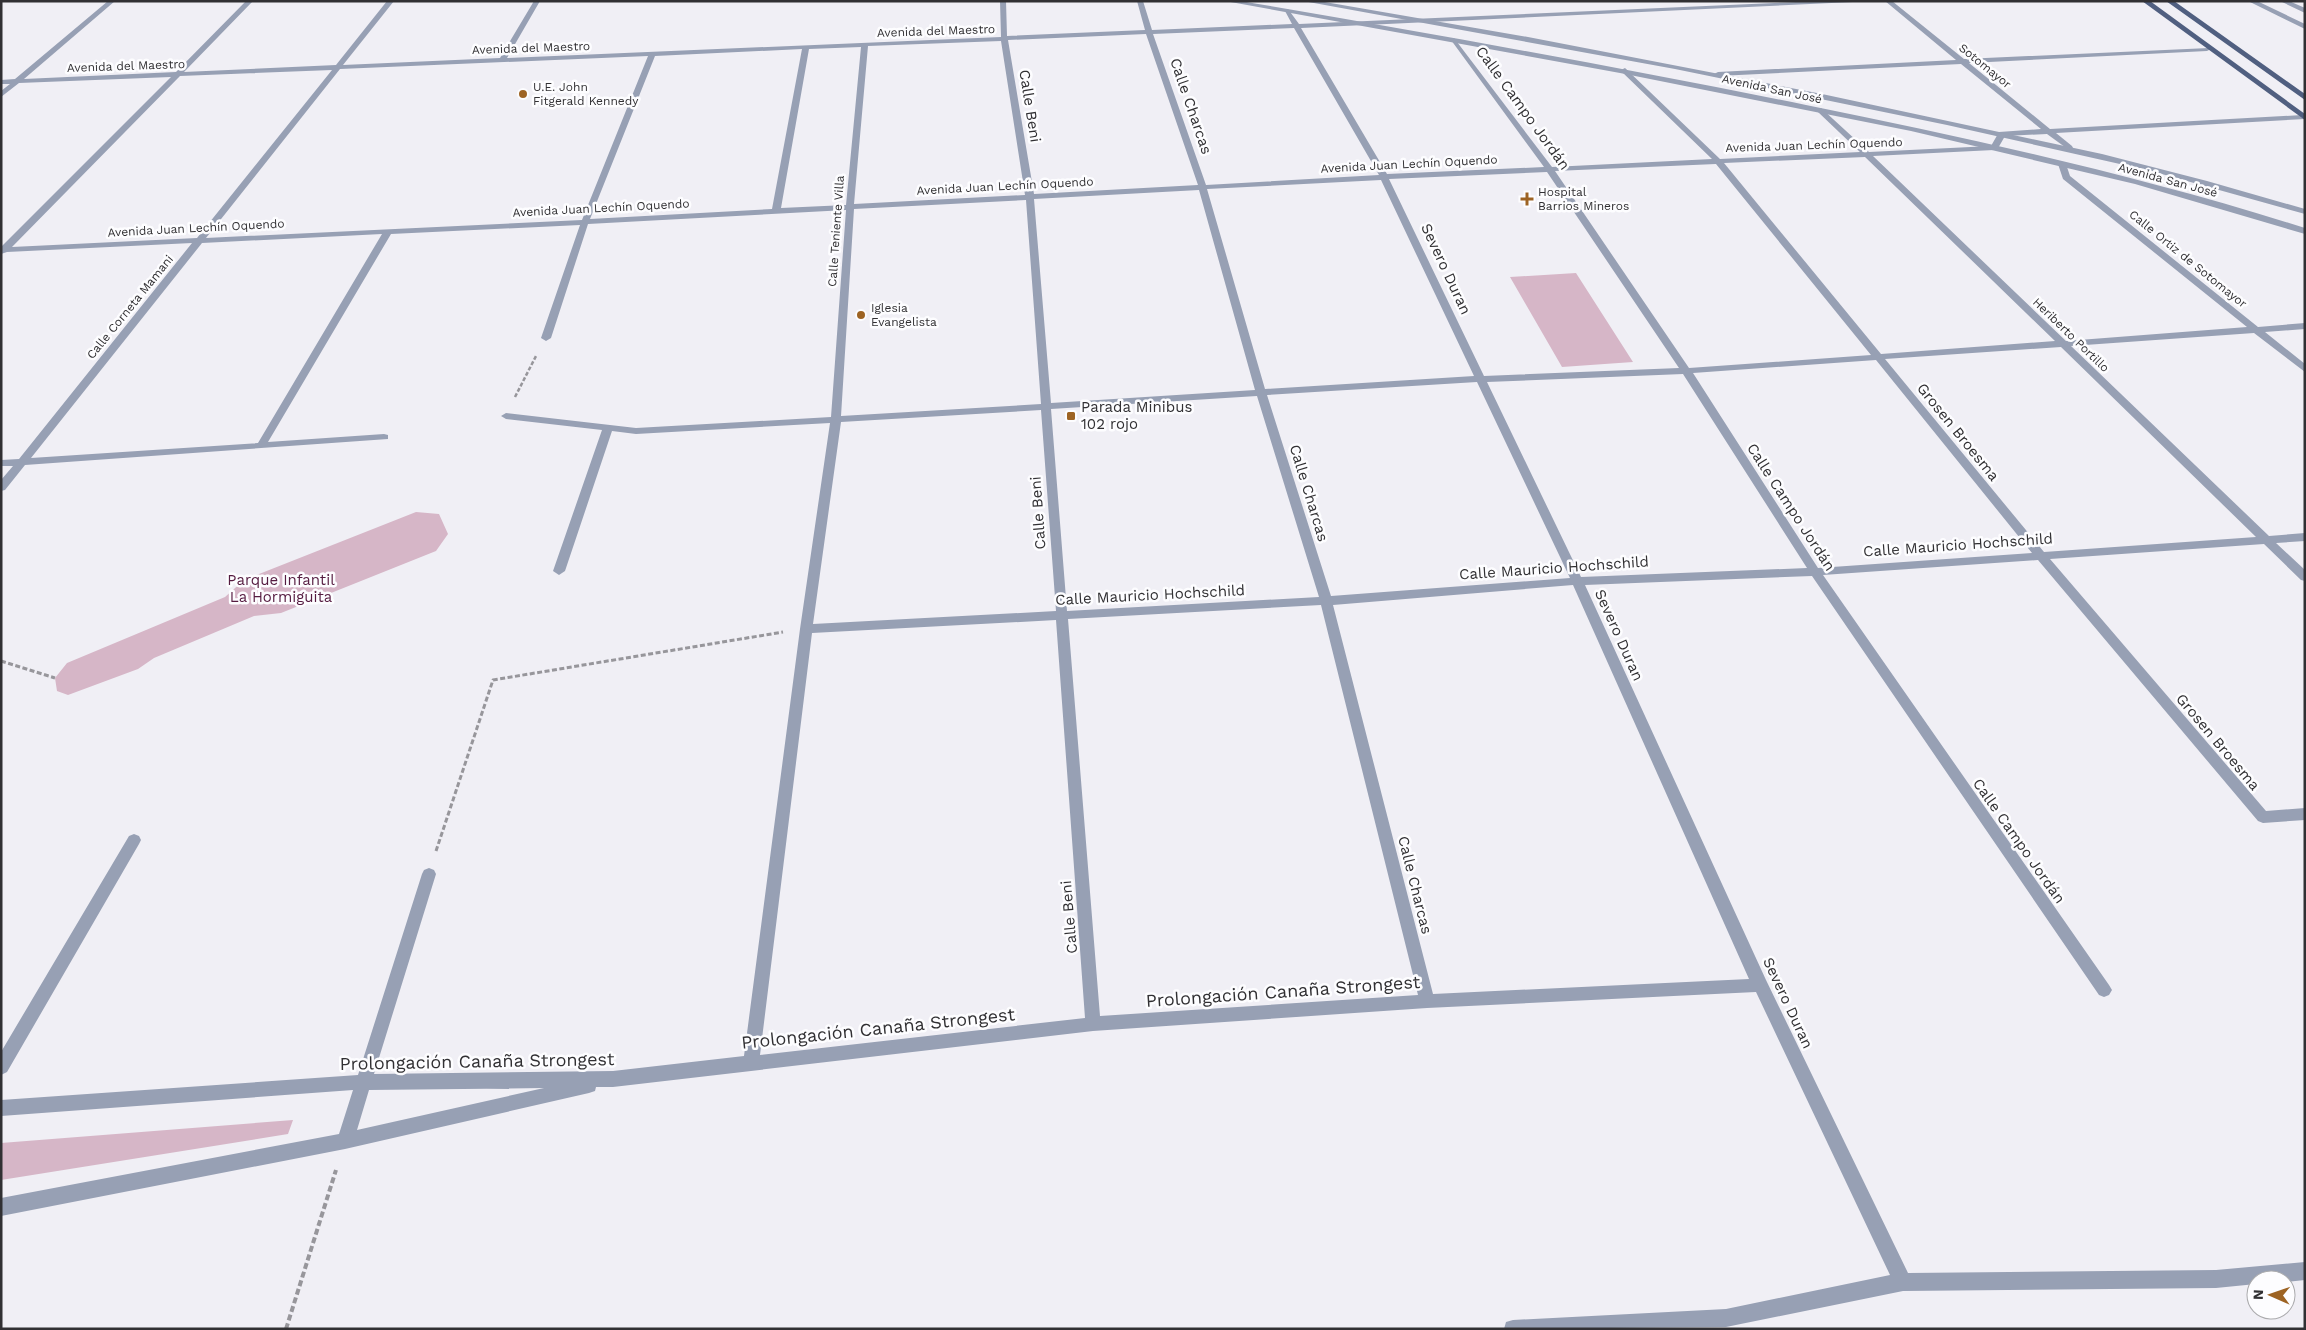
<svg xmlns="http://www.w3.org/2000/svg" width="2306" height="1330" font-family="'Work Sans',sans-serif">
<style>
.green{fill:#d6b6c7}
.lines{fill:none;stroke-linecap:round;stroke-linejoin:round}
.path-far2{stroke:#97969b;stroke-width:2.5;stroke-dasharray:4 2;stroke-linecap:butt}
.path-far1{stroke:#97969b;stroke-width:3;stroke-dasharray:5 2.5;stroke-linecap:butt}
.path{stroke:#97969b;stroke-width:4;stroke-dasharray:6 3;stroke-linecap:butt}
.minor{fill:#97a0b4;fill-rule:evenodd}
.tertiary{fill:#97a0b4;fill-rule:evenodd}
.primary{fill:#505f80;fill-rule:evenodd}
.poi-dot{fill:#9d6323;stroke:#fdfdff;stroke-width:2}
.labels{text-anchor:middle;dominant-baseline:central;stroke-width:5;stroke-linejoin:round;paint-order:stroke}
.far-street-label{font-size:12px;fill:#313033;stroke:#fdfdff}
.far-poi-label{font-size:12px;fill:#313033;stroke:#fdfdff;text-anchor:start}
.street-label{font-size:15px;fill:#313033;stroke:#fdfdff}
.poi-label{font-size:15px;fill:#313033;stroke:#fdfdff;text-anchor:start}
.park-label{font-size:15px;fill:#551b40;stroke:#fdfdff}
.near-street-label{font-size:18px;fill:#313033;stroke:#fdfdff}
</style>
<rect width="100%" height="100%" fill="#f0eff5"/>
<path class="green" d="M1576 273 1633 362 1562 367 1510 277Z
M416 512 439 514 448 534 436 551 281 613 254 616 154 658 138 669 68 695 57 691 55 678 67 663 225 597 244 580Z
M293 1120 288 1134 1 1180V1143Z"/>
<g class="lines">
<path class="path-far2" d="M515 397 536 356"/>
<path class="path-far1" d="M1 661 55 678
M436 851 493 680 783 632"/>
<path class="path" d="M286 1329 336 1170"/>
<path class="minor" d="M108 1H115L24 79 176 72 246 1H253L184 72 336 65 387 1H394L343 65 500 58 534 1H540L507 58 1001 37 1000 1H1006L1007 36 1145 30 1137 1H1143L1152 30 1292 24 1285 11 1288 9 1299 24 1820 1H1874L1301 28 1387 174 1544 167 1451 40 1454 38 1552 167 1712 159 1622 72 1621 70 1625 68 1720 159 1860 152 1818 112 1817 110 1821 108 1869 152 1991 146 1999 132 2041 129 1961 64 1718 76 1714 74 1718 72 1956 60 1885 1H1892L1964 59 2209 48V50L2207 51 1969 63 2050 129 2302 115 2305 116V119L2056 133 2072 146 2073 148 2069 150 2047 134 2005 136 1997 150H1994L1873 156 2066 341 2247 327 2063 179 2058 164 2062 162 2066 164 2070 176 2258 327 2305 323V329L2265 332 2305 364V372L2254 333 2071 346 2269 536 2305 533V541L2276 543 2305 570V581L2301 580 2264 544 2050 559 2266 811 2305 808V820L2263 823 2258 821 2038 560 1823 575 2109 985 2112 990 2109 995 2104 997 2099 995 1812 576 1585 585 1766 980 1908 1273 2216 1270 2305 1262V1280L2286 1282V1280H2256V1284L2216 1288 1903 1291 1726 1327 1504 1329 1506 1322 1513 1320 1726 1309 1890 1275 1756 992 1427 1008 1093 1031 613 1087H596L595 1091 589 1093 345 1149 1 1216V1198L339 1134 353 1090 1 1116V1100L358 1075 422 874 424 870 429 868 434 870 436 874 374 1074 613 1071 744 1056 800 629 830 423 636 434 612 431 565 571 559 575 553 571 602 430 506 419 501 416 506 413 636 428 831 417 846 210 588 224 551 338 546 341 541 338 580 225 391 234 268 442 384 434 388 435V439L25 465 5 490 1 491V480L13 466H1V460L19 459 192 243 7 252 1 254V247L171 77 19 83 1 97V91L10 84H1V80L15 79ZM1294 28 1379 175 1206 185 1153 34ZM1146 34 1198 185 1034 194 1008 40ZM1001 41 1025 195 854 204 868 46ZM861 47 846 205 781 208 809 49ZM802 49 772 209 590 219 655 56ZM648 56 582 220 206 238 340 69ZM332 70 197 238 12 247 180 76ZM1865 157 2055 341 1881 354 1724 163ZM1716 164 1871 355 1689 368 1555 171ZM1547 172 1679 368 1484 376 1389 179ZM1381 180 1474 376 1265 389 1207 189ZM1199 190 1255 390 1051 403 1034 199ZM1026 200 1041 404 841 416 854 209ZM382 234 258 443 31 458 202 243ZM2061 347 2256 537 2044 552 1885 359ZM1876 360 2032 553 1818 568 1693 373ZM1683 374 1807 568 1581 577 1487 382ZM1477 382 1570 578 1331 596 1267 395ZM1257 396 1319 597 1067 611 1051 409ZM1041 410 1056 611 813 624 841 422ZM1573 585 1749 979 1433 994 1333 605ZM1321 605 1418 995 1100 1016 1068 619ZM1056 620 1085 1018 760 1055 812 633ZM544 1088 357 1130 369 1090Z
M2248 1H2257L2305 24V29Z
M2280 1H2289L2305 8V13Z
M134 834 139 836 141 840 139 844 7 1072 1 1075V1052L129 836Z"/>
<path class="tertiary" d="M1225 1H1241C1430 33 1618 67 1806 105 1974 139 2141 176 2305 228V234L2135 184 1911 131 1620 73Z
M1303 1H1319L1528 37 1822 94 2102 154 2207 181 2305 209V214L2151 171 1947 125 1675 69Z"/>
<path class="primary" d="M2142 1H2150L2305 114V120Z
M2166 1H2174L2305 94V100Z"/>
</g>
<g class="poi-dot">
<circle cx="523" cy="94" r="5"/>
<path d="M1524.5 191.5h5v5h5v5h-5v5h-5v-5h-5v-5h5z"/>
<circle cx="861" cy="315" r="5"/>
<rect x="1066" y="411" width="10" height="10" rx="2.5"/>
</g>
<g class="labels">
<g class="far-street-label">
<text transform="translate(936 31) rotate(-2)">Avenida del Maestro</text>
<text transform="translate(531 48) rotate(-2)">Avenida del Maestro</text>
<text transform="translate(126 66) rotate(-2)">Avenida del Maestro</text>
<text transform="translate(1985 66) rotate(39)">Sotomayor</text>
<text transform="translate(1772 89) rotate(12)">Avenida San José</text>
<text transform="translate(1814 145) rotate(-2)">Avenida Juan Lechín Oquendo</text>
<text transform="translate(1409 164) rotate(-3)">Avenida Juan Lechín Oquendo</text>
<text transform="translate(2168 180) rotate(15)">Avenida San José</text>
<text transform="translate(1005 186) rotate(-3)">Avenida Juan Lechín Oquendo</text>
<text transform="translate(601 208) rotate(-3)">Avenida Juan Lechín Oquendo</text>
<text transform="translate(196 228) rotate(-3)">Avenida Juan Lechín Oquendo</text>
<text transform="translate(836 231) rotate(-86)">Calle Teniente Villa</text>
<text transform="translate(2188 259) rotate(39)">Calle Ortiz de Sotomayor</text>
<text transform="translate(130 307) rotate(-51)">Calle Corneta Mamani</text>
<text transform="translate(2071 335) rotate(44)">Heriberto Portillo</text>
</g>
<g class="far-poi-label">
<text x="533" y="87">U.E. John<tspan x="533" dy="14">Fitgerald Kennedy</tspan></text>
<text x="1538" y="192">Hospital<tspan x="1538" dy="14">Barrios Mineros</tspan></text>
<text x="871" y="308">Iglesia<tspan x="871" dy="14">Evangelista</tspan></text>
</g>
<g class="street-label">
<text transform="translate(1030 106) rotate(81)">Calle Beni</text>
<text transform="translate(1191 106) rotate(71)">Calle Charcas</text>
<text transform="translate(1523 108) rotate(54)">Calle Campo Jordán</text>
<text transform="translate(1446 269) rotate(65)">Severo Duran</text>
<text transform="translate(1958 432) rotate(51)">Grosen Broesma</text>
<text transform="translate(1309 493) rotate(73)">Calle Charcas</text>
<text transform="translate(1791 507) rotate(57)">Calle Campo Jordán</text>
<text transform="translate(1038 513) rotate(-94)">Calle Beni</text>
<text transform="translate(1958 545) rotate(-4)">Calle Mauricio Hochschild</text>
<text transform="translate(1554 568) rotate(-4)">Calle Mauricio Hochschild</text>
<text transform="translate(1150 595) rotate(-3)">Calle Mauricio Hochschild</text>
<text transform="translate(1619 635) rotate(66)">Severo Duran</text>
<text transform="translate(2218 742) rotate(50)">Grosen Broesma</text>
<text transform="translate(2019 841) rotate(55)">Calle Campo Jordán</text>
<text transform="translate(1415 885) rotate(76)">Calle Charcas</text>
<text transform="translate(1069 917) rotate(-95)">Calle Beni</text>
<text transform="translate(1788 1003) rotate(65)">Severo Duran</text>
</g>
<g class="poi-label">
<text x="1081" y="407">Parada Minibus<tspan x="1081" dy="17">102 rojo</tspan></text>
</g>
<g class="park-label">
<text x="281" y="580">Parque Infantil<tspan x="281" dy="17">La Hormiguita</tspan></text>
</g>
<g class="near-street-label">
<text transform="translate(1283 991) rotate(-4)">Prolongación Canaña Strongest</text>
<text transform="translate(878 1028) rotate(-6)">Prolongación Canaña Strongest</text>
<text transform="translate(477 1061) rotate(-1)">Prolongación Canaña Strongest</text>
</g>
</g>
<rect width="2306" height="1330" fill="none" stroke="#313033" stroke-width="5"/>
<g transform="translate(2271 1295) rotate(272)"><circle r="24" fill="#fdfdff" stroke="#ababad"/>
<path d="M0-4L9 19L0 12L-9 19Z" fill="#9d6323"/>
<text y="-8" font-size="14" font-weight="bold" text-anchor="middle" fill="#313033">N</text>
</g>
</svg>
